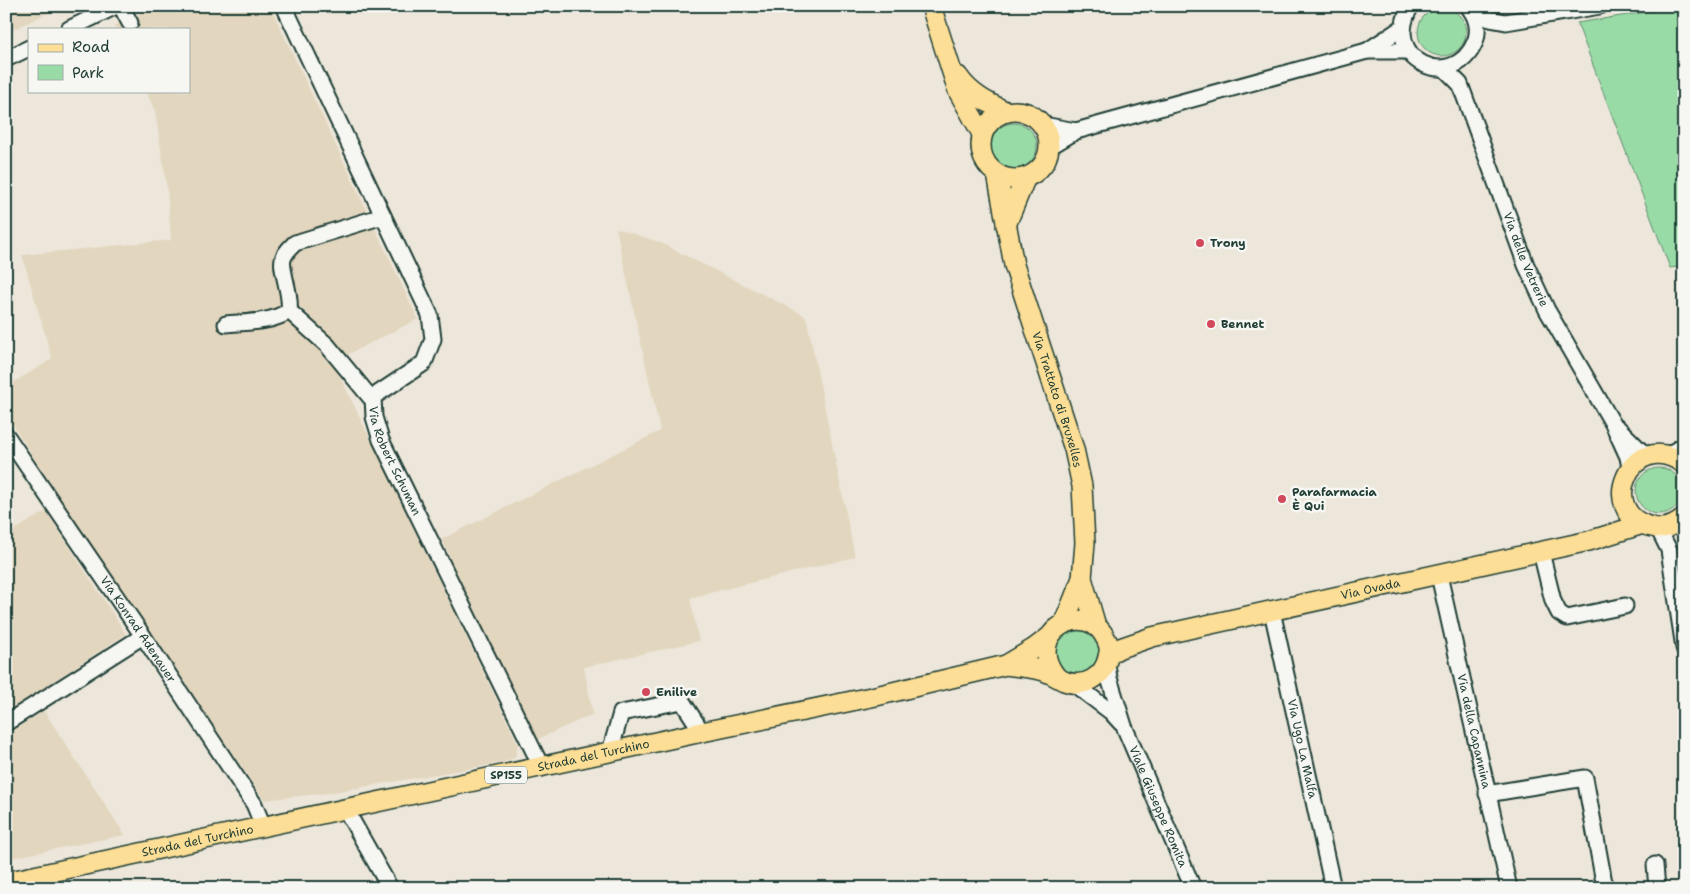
<svg xmlns="http://www.w3.org/2000/svg" width="1690" height="894" font-family="'Shantell Sans',sans-serif">
<style>
.built{fill:#e2d6bf}
.green{fill:#99dba6;stroke:#5c8c6d}
.lines{fill:none;stroke-linecap:round;stroke-linejoin:round}
.minor-casing{stroke:#1f3d34;stroke-width:19}
.major-casing{stroke:#1f3d34;stroke-width:22}
.path{stroke:#1f3d34;stroke-width:2.5;stroke-dasharray:5 4;stroke-linecap:butt}
.minor{stroke:#f6f6f2;stroke-width:15}
.major{stroke:#fcde96;stroke-width:19}
.poi-dot{fill:#d1495b;stroke:#f6f6f2;stroke-width:2}
.labels{text-anchor:middle;dominant-baseline:central;stroke-width:5;stroke-linejoin:round;paint-order:stroke}
.shield{fill:#f6f6f2;stroke:#60746d;stroke-width:1}
.shield-label{font-size:11px;font-weight:bold;fill:#1f3d34}
.poi-label{font-size:12px;font-weight:bold;fill:#1f3d34;stroke:#f6f6f2;text-anchor:start}
.street-label{font-size:12px;fill:#1f3d34;stroke:#f6f6f2}
</style>
<rect width="100%" height="100%" fill="#ede7db"/>
<filter id="ink" filterUnits="userSpaceOnUse"><feTurbulence type="fractalNoise" baseFrequency=".02" numOctaves="2"/><feDisplacementMap in="SourceGraphic" scale="10" xChannelSelector="R" yChannelSelector="G"/><feConvolveMatrix kernelMatrix="1 2 1 2 8 2 1 2 1" color-interpolation-filters="sRGB"/></filter>
<g filter="url(#ink)">
<path class="built" d="M6 6H63L6 33Z
M156 6H270L418 319 333 362 518 744 515 758 502 763 328 793 264 800 61 501 6 414V387L52 359 22 255 171 240 167 189 155 111 146 91H189V29H115L114 26Z
M616 228 659 242 804 315 807 320 855 557 690 598 699 641 584 667 593 714 536 740 457 574 442 539 660 431Z
M46 511 126 634 6 712V535Z
M44 711 125 835 6 859V734Z"/>
<path class="green" d="M1684 6V266L1670 268 1577 23Z
M1418 32a24 24 0 1 1 48 0a24 24 0 1 1-48 0Z
M991 146a23 23 0 1 1 46 0a23 23 0 1 1-46 0Z
M1636 491a23 23 0 1 1 46 0a23 23 0 1 1-46 0Z
M1073 628 1088 630 1102 649 1095 670 1073 677 1055 664V642Z"/>
<g class="lines">
<defs>
<g id="minor">
<path d="M121 6 130 23"/>
<path id="s1" d="M284 6 430 315 433 339 424 363 373 397 374 417 381 440 542 768"/>
<path d="M1411 6C1379 60 1453 94 1475 42 1480 29 1476 16 1468 6"/>
<path d="M1472 12 1490 19 1506 22 1600 6"/>
<path d="M69 29 116 6"/>
<path d="M1367 51 1402 28"/>
<path d="M6 59 29 48"/>
<path id="s2" d="M1444 68 1460 84 1526 265 1547 310 1613 424 1628 457 1630 468"/>
<path d="M1043 125 1076 131"/>
<path d="M1049 147 1076 131 1367 51H1408"/>
<path d="M289 311 327 345 370 397H373"/>
<path d="M226 324C247 322 271 323 289 311 292 294 280 270 283 259 285 252 290 248 295 243L383 216"/>
<path d="M1618 428 1641 451 1650 455"/>
<path id="s3" d="M6 435 143 636 254 804 263 826"/>
<path d="M1668 455 1684 445"/>
<path d="M1658 528 1669 550 1684 648"/>
<path d="M1541 552 1553 601 1559 613 1567 618 1625 606"/>
<path id="s4" d="M1439 575 1509 888"/>
<path id="s5" d="M1272 611 1333 888"/>
<path id="s6" d="M1107 665 1109 678 1124 726 1193 888"/>
<path d="M1074 684 1111 712 1121 723"/>
<path d="M6 723 143 636"/>
<path d="M610 752 621 713 682 701 702 732"/>
<path d="M1487 794 1585 778 1605 888"/>
<path d="M346 810 390 888"/>
<path d="M1655 865 1657 888"/>
</g>
<g id="major">
<path d="M931 6 958 91 982 134"/>
<path d="M958 76C970 94 988 103 1007 112"/>
<circle cx="1015" cy="145" r="34"/>
<path id="s7" d="M997 174 1014 265 1074 449 1082 486 1085 543 1082 578 1064 623"/>
<path d="M1006 225 1026 177"/>
<path d="M1684 464C1631 425 1594 515 1652 527 1663 530 1675 526 1684 518"/>
<path d="M1082 578 1096 626"/>
<path id="s8" d="M1109 654 1120 648 1152 637 1589 541 1643 524"/>
<path d="M1006 665C1017 667 1029 667 1040 670 1049 672 1056 677 1064 681 1084 689 1104 677 1108 657 1110 651 1109 644 1106 639 1086 597 1023 633 1055 675"/>
<path id="s9" d="M6 882 702 732 876 696 1006 665 1033 649 1049 637"/>
</g>
</defs>
<use href="#minor" class="minor-casing"/>
<use href="#major" class="major-casing"/>
<path class="path" d="M1678 6 1680 35 1684 44"/>
<use href="#minor" class="minor"/>
<use href="#major" class="major"/>
</g>
</g>
<g class="poi-dot">
<circle cx="1200" cy="243" r="5"/>
<circle cx="1211" cy="324" r="5"/>
<circle cx="1282" cy="499" r="5"/>
<circle cx="646" cy="692" r="5"/>
</g>
<g class="labels">
<rect class="shield" x="485" y="766.5" width="42" height="17" rx="4"/>
<g class="shield-label">
<text x="506" y="775">SP155</text>
</g>
<g class="poi-label">
<text x="1210" y="243">Trony</text>
<text x="1221" y="324">Bennet</text>
<text x="1292" y="492">Parafarmacia<tspan x="1292" dy="14">È Qui</tspan></text>
<text x="656" y="692">Enilive</text>
</g>
<g class="street-label">
<text stroke="none"><textPath href="#s2" startOffset="210">Via delle Vetrerie</textPath></text>
<text stroke="none"><textPath href="#s7" startOffset="234">Via Trattato di Bruxelles</textPath></text>
<text stroke="none"><textPath href="#s1" startOffset="521">Via Robert Schuman</textPath></text>
<text stroke="none"><textPath href="#s8" startOffset="270">Via Ovada</textPath></text>
<text stroke="none"><textPath href="#s3" startOffset="235">Via Konrad Adenauer</textPath></text>
<text stroke="none"><textPath href="#s4" startOffset="160">Via della Capannina</textPath></text>
<text stroke="none"><textPath href="#s5" startOffset="141">Via Ugo La Malfa</textPath></text>
<text stroke="none"><textPath href="#s9" startOffset="601">Strada del Turchino</textPath></text>
<text stroke="none"><textPath href="#s6" startOffset="151">Viale Giuseppe Romita</textPath></text>
<text stroke="none"><textPath href="#s9" startOffset="196">Strada del Turchino</textPath></text>
</g>
</g>
<rect width="1690" height="894" fill="none" stroke="#f6f6f2" stroke-width="25"/>
<rect x="12" y="12" width="1665" height="869" fill="none" stroke="#1f3d34" stroke-width="2" filter="url(#ink)"/>
<rect x="28" y="28" width="162" height="65" fill="#f6f6f2" stroke="#a0aca6"/>
<rect x="38" y="44" width="25" height="8" fill="#fcde96" stroke="#a0aca6"/>
<text x="72" y="52" font-size="15" fill="#1f3d34">Road</text>
<rect x="38" y="65" width="25" height="15" fill="#99dba6" stroke="#a0aca6"/>
<text x="72" y="78" font-size="15" fill="#1f3d34">Park</text>
</svg>
